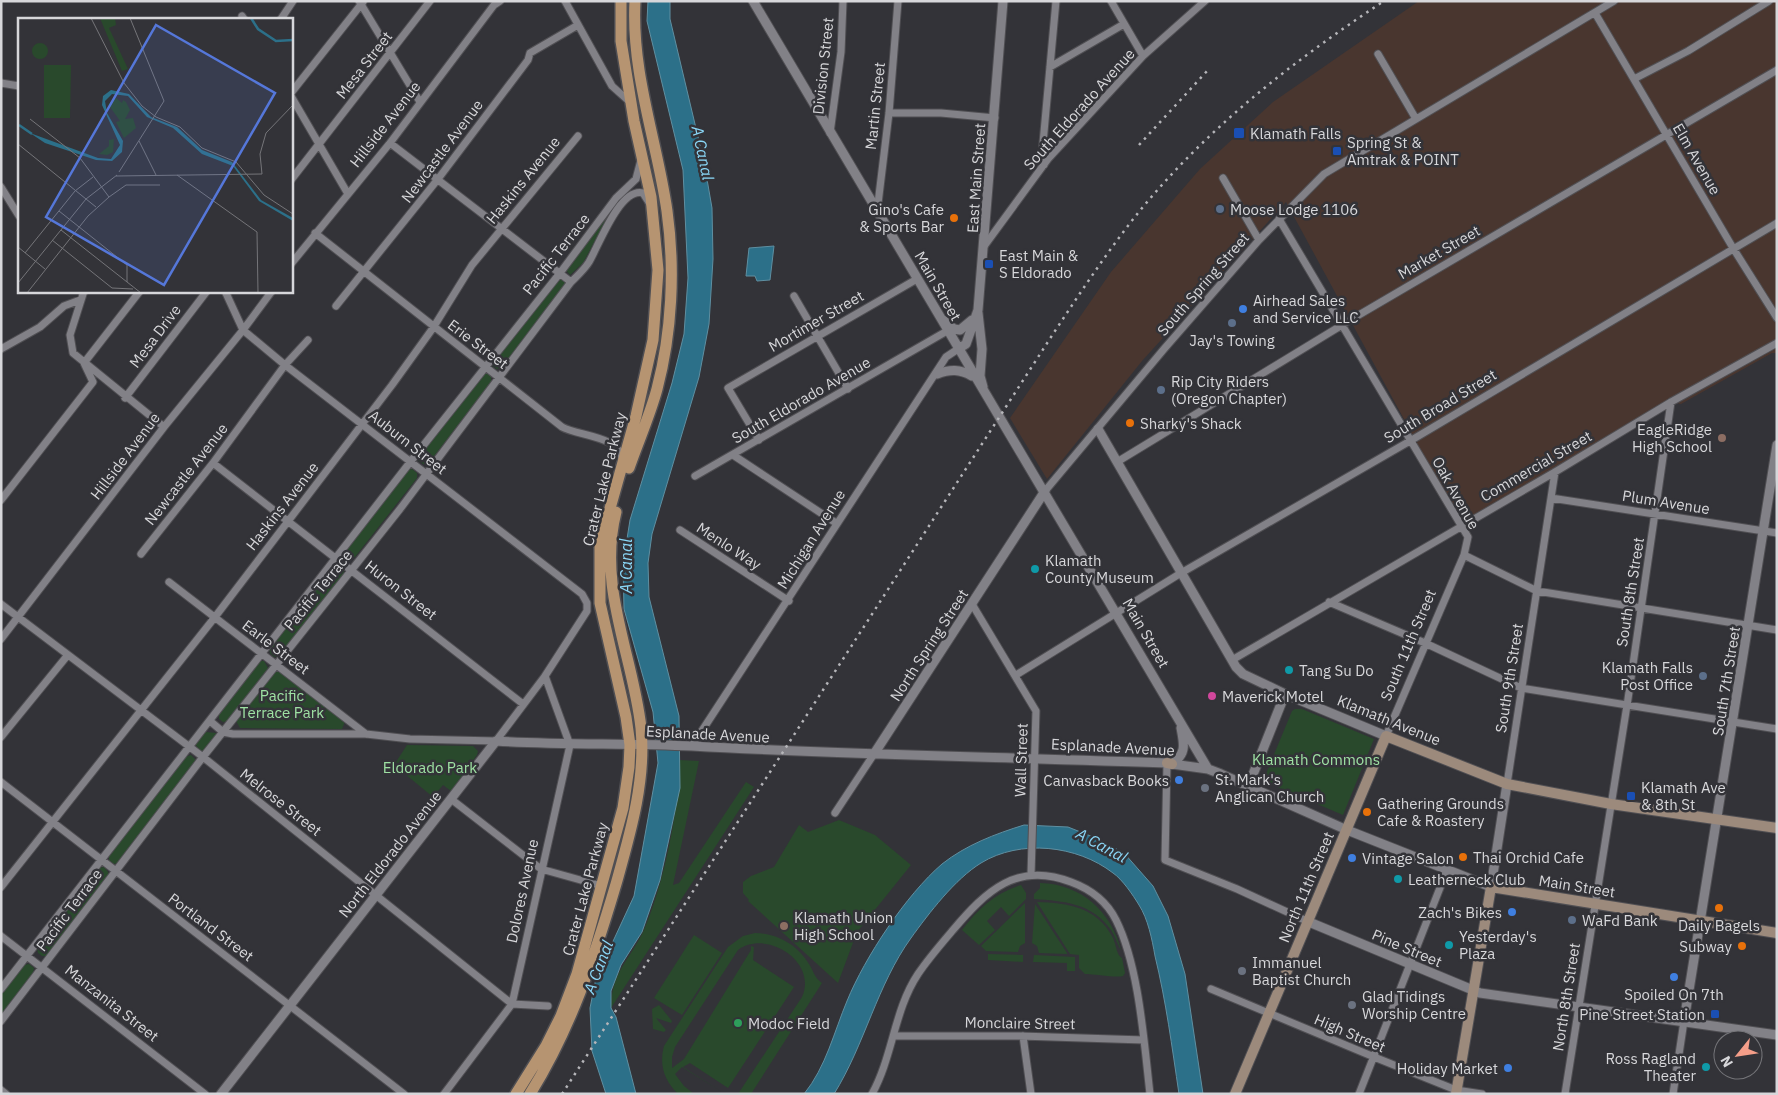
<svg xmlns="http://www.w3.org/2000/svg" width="1778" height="1095" font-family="'IBM Plex Sans',sans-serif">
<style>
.industrial{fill:#49362f}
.green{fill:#29492c}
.water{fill:#2c7089;stroke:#5f8fa1}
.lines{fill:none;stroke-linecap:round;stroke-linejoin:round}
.minor-casing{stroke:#504f53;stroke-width:9}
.tertiary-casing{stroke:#504f53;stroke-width:11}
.secondary-casing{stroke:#504f53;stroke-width:12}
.primary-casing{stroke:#504f53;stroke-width:14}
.minor{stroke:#828187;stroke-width:7}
.tertiary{stroke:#828187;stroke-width:9}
.secondary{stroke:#9c8a7c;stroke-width:10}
.primary{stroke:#b69471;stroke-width:11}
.rail{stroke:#b5b5b9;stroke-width:2.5;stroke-dasharray:2.5 5;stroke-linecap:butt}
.transit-dot{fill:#1a4fb4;stroke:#333338;stroke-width:2}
.service-dot{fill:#5c6f8a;stroke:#333338;stroke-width:2}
.food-dot{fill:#e8710a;stroke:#333338;stroke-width:2}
.shop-dot{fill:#3f7fe0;stroke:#333338;stroke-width:2}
.education-dot{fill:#8d6e63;stroke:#333338;stroke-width:2}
.culture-dot{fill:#0f9aa8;stroke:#333338;stroke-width:2}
.hotel-dot{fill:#d1479c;stroke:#333338;stroke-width:2}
.worship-dot{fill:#6b7280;stroke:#333338;stroke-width:2}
.leisure-dot{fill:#2e9e5b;stroke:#333338;stroke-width:2}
.labels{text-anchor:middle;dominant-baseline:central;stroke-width:5;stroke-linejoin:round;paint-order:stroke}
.street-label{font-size:15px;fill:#d7d7da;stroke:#333338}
.poi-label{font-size:15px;fill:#d7d7da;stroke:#333338;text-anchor:start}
.park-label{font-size:15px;fill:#9ee1a3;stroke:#333338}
.water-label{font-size:16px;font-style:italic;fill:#8ad6f6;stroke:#333338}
.inset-river{fill:none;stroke:#2c7089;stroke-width:2.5}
.inset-road{fill:none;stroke:#757579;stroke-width:1}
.view{fill:#5577d9;fill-opacity:0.15;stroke:#5577d9;stroke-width:2.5}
.inset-edge{fill:none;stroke:#d7d7da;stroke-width:2.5}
</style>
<rect width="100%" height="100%" fill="#333338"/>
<path class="industrial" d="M1419 1H1777V353H1772L1681 404 1671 402 1462 526 1286 202 1142 361 1047 479 1010 418 1111 272 1200 169 1273 102Z"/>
<path class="green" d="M604 218 606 220 583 263 570 275 565 269Z
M561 278 565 281V286L501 368 497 369 493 366V361L556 279Z
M487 372 491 376V382L428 464H423L418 460V455L482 374Z
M412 469 417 473V478L355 557 350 558 346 554 345 549 407 470Z
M338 564 343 568 344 574 279 656 274 657 270 653 269 648 333 565Z
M260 661H264L268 668 228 721 223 722 219 719V715Z
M276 668 345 722 342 729 240 728 236 721Z
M1295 709H1302L1374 739 1343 815 1263 781 1292 711Z
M206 732 216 733V738L206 750 201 752 195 744Z
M407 745 473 746 478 751 477 755 451 791 443 785 433 797 394 765Z
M191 755 195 759V764L118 863 114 864 109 860V855L185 757Z
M679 760 699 761 673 885 679 883 746 782 754 787 611 1008C611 973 629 961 643 932 663 888 680 807 679 760Z
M839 820 875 835 911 865 857 932 838 983 748 901 749 900 743 893V882L751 876 774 867 799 825 808 832Z
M104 867 108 872V877L47 956H42L38 953 37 948 99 868Z
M1040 883C1081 884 1111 911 1121 950 1118 945 1115 936 1111 930 1092 903 1064 901 1034 899V894L1040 888Z
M1021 885 1026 893V899L1009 916 1001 907 987 921 995 930 979 945 962 930C978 909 995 893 1021 885Z
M1037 902C1068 903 1097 907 1113 938 1116 945 1117 956 1122 958L1125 973 1123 976C1117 978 1094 974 1085 974L1079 968V955L1070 954Z
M1025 903V943L1020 946 1018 952 986 951 981 946Z
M1035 904 1067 953V954L1039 953 1037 946 1032 943Z
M755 933C777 933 798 945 809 964 814 972 814 977 822 983L751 1094H738L802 997C818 961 766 929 738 950L675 1047 672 1057V1068L684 1059 751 950V946L754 947 753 960 794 987 728 1088 690 1063 683 1067 722 1092 682 1067 675 1074 684 1086 694 1094H678C664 1080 659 1065 664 1046L728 947 743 936Z
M694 935 722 953 682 1015 654 998Z
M988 954 1023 955V962L988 960Z
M1034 955 1075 957V971H1067V963L1033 962Z
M29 964 34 968 33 973 1 1015V994L24 965Z
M659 1005 672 1021 671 1023 656 1018 666 1030 664 1032 653 1029 652 1009Z"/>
<path class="water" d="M648 1H670V19L704 162 712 208 713 259 709 324 699 377 652 534 648 563 649 597 679 716 680 788 660 880 642 932 621 965 611 991V1008L616 1017 636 1094H606L592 1051 590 1008 596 978 634 896 658 763 653 712 624 609 623 564 630 520 672 383 684 334 688 278 683 170 647 21Z
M774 246 770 280 757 281 755 276H746L749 248Z
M1024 825 1068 827 1093 837 1124 853 1153 886 1168 916 1185 974 1203 1094H1179C1172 1047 1166 1001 1155 956 1152 939 1148 919 1139 905 1133 895 1122 879 1113 873 1077 845 1020 839 981 863 955 879 929 913 911 938 877 985 865 1044 834 1094H804C826 1067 834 1032 847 1001 865 957 906 895 942 864 966 845 995 834 1024 825Z"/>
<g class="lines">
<defs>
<path id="minor" d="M359 1 420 102
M565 1 612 86 631 103
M1111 1 1143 56
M1595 13 1733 248 1777 318
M242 16 244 19
M281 19 293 1
M1378 54 1416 119
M1050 67 1124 24
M1634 79 1688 51 1769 1
M1 83 19 86
M291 93 363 2
M291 96 348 194
M889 113H941L995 118
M830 133 841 52 843 1
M390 143 571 282
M1044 165 1042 154 1056 1
M1223 178 1259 240
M291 180 430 1
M1 187 19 216
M877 212 889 113 898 1
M1279 219 1468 537 1464 555 1537 591 1777 630
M315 233 562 427C578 436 620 436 622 459
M985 245 1048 159 1143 56 1205 1
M291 264 390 143 494 5 500 1
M84 291 70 335 73 353 164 427
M794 296 848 389
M336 306 438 179 528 60 530 53 578 25
M1 349 40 327 64 306 80 300
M125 398 207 291
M759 440 728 388 917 279
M733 455 836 523
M1117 462 1352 319 1777 70
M213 463 523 704
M695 476 947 331
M1045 491 1164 349 1259 240 1324 174 1614 1
M1551 498 1777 533
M1 500 93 382 84 363 140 291
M680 530 789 601
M141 554 213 463 285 365 308 340
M169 582 366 734
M1329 602 1425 643 1521 688 1777 729
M1 604 203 757 512 1004 548 1006
M972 604 1036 711 1031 875
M1 639 164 427 243 330 272 291
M1232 660 1555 472 1671 402 1777 343
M1016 675 1181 573 1410 441 1777 223
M210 721 223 732 233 734H366L410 739 496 741 545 676 587 611V603L582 594 285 365 243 330 225 291
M1386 736 1464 555
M1 737 67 656
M692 746 946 357 958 349
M1167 763 1165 860 1237 889 1309 922
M1 782 404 1094
M1507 784 1555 472
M451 799 541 869 602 886
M835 813 874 754
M1 887 215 617 392 385 433 328 472 265 578 136
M1 936 205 1094
M1 989 411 461 560 273 616 198 636 179 641 160
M1211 989 1379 1059 1456 1090 1482 1094
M1 1021 203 757 400 509 571 282C577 276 584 270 589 262 599 245 620 187 643 193L650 204
M895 1036H1020L1144 1040
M1023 1036 1031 1094
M1 1090 6 1094
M444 1094 512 1004 570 745 545 676
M872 1094C893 1056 894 1010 918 974 928 959 941 944 953 930 986 891 1017 861 1071 882 1090 889 1107 902 1116 920 1139 966 1144 1042 1150 1094
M1359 1094 1447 870
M1565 1094 1628 699 1671 402
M1673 1094 1684 1021"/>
<path id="tertiary" d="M753 1 1208 769
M978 313 982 349 980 376 983 387
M943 320 954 329 960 330 972 320
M958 349 966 344 978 310 1003 1
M937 374C950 369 960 369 972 376
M1098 429 1236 667 1243 674 1285 694 1386 736
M874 754 1045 491
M1172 764 1208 769 1221 774 1347 830 1491 887 1507 784
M1172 764C1187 753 1184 744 1181 728
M1248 787 1285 694
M1309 922 1480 993 1777 1035
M1684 1021 1777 445
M221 1094 496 741C561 745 627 743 692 746 850 755 1009 757 1167 763"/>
<path id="secondary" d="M1167 763 1172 764
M1235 1094 1386 736 1507 784 1611 804 1777 828
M1456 1094 1491 887 1777 933"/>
<path id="primary" d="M629 468C638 442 650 415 657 389 672 332 675 269 667 211 657 141 631 73 635 1
M516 1094 546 1046 561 1016 577 974 623 808 629 767 630 745 626 717 600 603V544L636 416 653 340 658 270 651 197 634 121 621 41V1
M530 1094C571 1028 594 958 616 884 630 834 646 781 641 728 633 655 597 587 616 512"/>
</defs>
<use href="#minor" class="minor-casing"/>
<use href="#tertiary" class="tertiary-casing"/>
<use href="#secondary" class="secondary-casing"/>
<use href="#primary" class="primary-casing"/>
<use href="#minor" class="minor"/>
<use href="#tertiary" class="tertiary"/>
<use href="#secondary" class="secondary"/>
<use href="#primary" class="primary"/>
<path class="rail" d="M1139 145 1208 70
M562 1094 1053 334C1080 293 1107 252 1138 213 1207 128 1293 61 1384 1"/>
</g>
<g class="transit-dot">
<rect x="1233" y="127" width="12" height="12" rx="2.5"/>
<rect x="1332" y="146" width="10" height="10" rx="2.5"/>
<rect x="984" y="259" width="10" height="10" rx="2.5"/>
<rect x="1626" y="791" width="10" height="10" rx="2.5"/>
<rect x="1710" y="1009" width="10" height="10" rx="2.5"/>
</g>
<g class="service-dot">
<circle cx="1220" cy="209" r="5"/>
<circle cx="1232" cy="323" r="5"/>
<circle cx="1161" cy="390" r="5"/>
<circle cx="1703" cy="676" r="5"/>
<circle cx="1572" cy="920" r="5"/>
</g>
<g class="food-dot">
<circle cx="954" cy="218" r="5"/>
<circle cx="1130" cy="423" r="5"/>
<circle cx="1367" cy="812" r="5"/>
<circle cx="1463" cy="857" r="5"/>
<circle cx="1719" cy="908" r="5"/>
<circle cx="1742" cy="946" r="5"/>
</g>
<g class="shop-dot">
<circle cx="1243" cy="309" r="5"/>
<circle cx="1179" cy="780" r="5"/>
<circle cx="1352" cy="858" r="5"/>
<circle cx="1512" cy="912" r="5"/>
<circle cx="1674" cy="977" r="5"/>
<circle cx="1508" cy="1068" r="5"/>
</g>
<g class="education-dot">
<circle cx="1722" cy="438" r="5"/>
<circle cx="784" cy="926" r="5"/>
</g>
<g class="culture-dot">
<circle cx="1035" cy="569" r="5"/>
<circle cx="1289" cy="670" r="5"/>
<circle cx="1398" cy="879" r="5"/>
<circle cx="1449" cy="945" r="5"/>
<circle cx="1706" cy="1067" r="5"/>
</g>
<circle class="hotel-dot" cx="1212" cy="696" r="5"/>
<g class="worship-dot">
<circle cx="1205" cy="788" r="5"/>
<circle cx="1242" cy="971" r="5"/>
<circle cx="1352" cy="1005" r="5"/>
</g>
<circle class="leisure-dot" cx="738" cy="1023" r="5"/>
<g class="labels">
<g class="street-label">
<text transform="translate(364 65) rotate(-52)">Mesa Street</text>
<text transform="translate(823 66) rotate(-84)">Division Street</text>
<text transform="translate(875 106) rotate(-84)">Martin Street</text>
<text transform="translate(1079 109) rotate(-48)">South Eldorado Avenue</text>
<text transform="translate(385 124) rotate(-52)">Hillside Avenue</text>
<text transform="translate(442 151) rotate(-53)">Newcastle Avenue</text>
<text transform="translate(1697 159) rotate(60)">Elm Avenue</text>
<text transform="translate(976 178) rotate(-86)">East Main Street</text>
<text transform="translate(523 180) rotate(-51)">Haskins Avenue</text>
<text transform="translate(1439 252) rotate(-30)">Market Street</text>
<text transform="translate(556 254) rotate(-52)">Pacific Terrace</text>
<text transform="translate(1203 284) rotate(-49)">South Spring Street</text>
<text transform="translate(938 286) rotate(60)">Main Street</text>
<text transform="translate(816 321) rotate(-30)">Mortimer Street</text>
<text transform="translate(155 336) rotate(-53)">Mesa Drive</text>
<text transform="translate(478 344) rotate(37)">Erie Street</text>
<text transform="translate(801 400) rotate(-30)">South Eldorado Avenue</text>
<text transform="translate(1440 406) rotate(-31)">South Broad Street</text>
<text transform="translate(408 442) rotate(38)">Auburn Street</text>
<text transform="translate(125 456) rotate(-53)">Hillside Avenue</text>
<text transform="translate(1536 466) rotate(-30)">Commercial Street</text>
<text transform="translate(186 474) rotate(-52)">Newcastle Avenue</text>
<text transform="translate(604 479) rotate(-76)">Crater Lake Parkway</text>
<text transform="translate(1456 493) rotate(61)">Oak Avenue</text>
<text transform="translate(1666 502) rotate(9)">Plum Avenue</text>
<text transform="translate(282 506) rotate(-52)">Haskins Avenue</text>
<text transform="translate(811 539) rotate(-58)">Michigan Avenue</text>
<text transform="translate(729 546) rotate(33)">Menlo Way</text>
<text transform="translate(318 590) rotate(-51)">Pacific Terrace</text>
<text transform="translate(401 590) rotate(38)">Huron Street</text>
<text transform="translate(1630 592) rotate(-81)">South 8th Street</text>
<text transform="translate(1146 633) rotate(60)">Main Street</text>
<text transform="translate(929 645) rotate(-57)">North Spring Street</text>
<text transform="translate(1408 645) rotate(-67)">South 11th Street</text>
<text transform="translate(276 647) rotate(37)">Earle Street</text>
<text transform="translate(1509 678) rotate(-81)">South 9th Street</text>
<text transform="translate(1726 681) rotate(-81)">South 7th Street</text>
<text transform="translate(1389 720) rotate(22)">Klamath Avenue</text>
<text transform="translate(708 734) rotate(3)">Esplanade Avenue</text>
<text transform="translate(1113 747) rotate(3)">Esplanade Avenue</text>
<text transform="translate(1021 760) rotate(-88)">Wall Street</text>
<text transform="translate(281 802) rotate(38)">Melrose Street</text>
<text transform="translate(390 854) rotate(-52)">North Eldorado Avenue</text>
<text transform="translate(1577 886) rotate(9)">Main Street</text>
<text transform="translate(1306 887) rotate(-67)">North 11th Street</text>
<text transform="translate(585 889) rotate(-75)">Crater Lake Parkway</text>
<text transform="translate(522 891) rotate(-78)">Dolores Avenue</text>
<text transform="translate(69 910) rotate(-53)">Pacific Terrace</text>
<text transform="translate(211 927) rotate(37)">Portland Street</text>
<text transform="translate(1407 948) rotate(23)">Pine Street</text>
<text transform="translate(1566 997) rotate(-81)">North 8th Street</text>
<text transform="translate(112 1003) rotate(38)">Manzanita Street</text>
<text transform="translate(1020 1023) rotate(1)">Monclaire Street</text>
<text transform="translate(1350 1033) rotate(23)">High Street</text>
</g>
<g class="poi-label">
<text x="1250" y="133">Klamath Falls</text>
<text x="1347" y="142">Spring St &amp;<tspan x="1347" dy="17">Amtrak &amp; POINT</tspan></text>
<text x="944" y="209" text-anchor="end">Gino's Cafe<tspan x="944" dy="17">&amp; Sports Bar</tspan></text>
<text x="1230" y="209">Moose Lodge 1106</text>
<text x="999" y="255">East Main &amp;<tspan x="999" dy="17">S Eldorado</tspan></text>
<text x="1253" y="300">Airhead Sales<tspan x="1253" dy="17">and Service LLC</tspan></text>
<text x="1232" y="340" text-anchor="middle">Jay's Towing</text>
<text x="1171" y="381">Rip City Riders<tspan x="1171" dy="17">(Oregon Chapter)</tspan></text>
<text x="1140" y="423">Sharky's Shack</text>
<text x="1712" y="429" text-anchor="end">EagleRidge<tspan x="1712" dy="17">High School</tspan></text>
<text x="1045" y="560">Klamath<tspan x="1045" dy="17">County Museum</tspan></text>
<text x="1693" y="667" text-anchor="end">Klamath Falls<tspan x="1693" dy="17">Post Office</tspan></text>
<text x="1299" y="670">Tang Su Do</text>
<text x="1222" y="696">Maverick Motel</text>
<text x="1215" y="779">St. Mark's<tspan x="1215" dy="17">Anglican Church</tspan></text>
<text x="1169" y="780" text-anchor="end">Canvasback Books</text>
<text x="1641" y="787">Klamath Ave<tspan x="1641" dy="17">&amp; 8th St</tspan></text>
<text x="1377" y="803">Gathering Grounds<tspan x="1377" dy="17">Cafe &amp; Roastery</tspan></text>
<text x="1473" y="857">Thai Orchid Cafe</text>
<text x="1362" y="858">Vintage Salon</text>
<text x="1408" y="879">Leatherneck Club</text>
<text x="1502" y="912" text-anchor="end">Zach's Bikes</text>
<text x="794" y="917">Klamath Union<tspan x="794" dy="17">High School</tspan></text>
<text x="1582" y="920">WaFd Bank</text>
<text x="1719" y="925" text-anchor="middle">Daily Bagels</text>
<text x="1459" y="936">Yesterday's<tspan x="1459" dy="17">Plaza</tspan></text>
<text x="1732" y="946" text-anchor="end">Subway</text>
<text x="1252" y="962">Immanuel<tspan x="1252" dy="17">Baptist Church</tspan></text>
<text x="1674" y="994" text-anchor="middle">Spoiled On 7th</text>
<text x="1362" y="996">Glad Tidings<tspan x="1362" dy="17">Worship Centre</tspan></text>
<text x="1705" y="1014" text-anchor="end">Pine Street Station</text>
<text x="748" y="1023">Modoc Field</text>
<text x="1696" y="1058" text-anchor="end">Ross Ragland<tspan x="1696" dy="17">Theater</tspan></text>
<text x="1498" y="1068" text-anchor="end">Holiday Market</text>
</g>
<g class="park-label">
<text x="282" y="695">Pacific<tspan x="282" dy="17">Terrace Park</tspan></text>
<text x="1316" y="759">Klamath Commons</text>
<text x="430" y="767">Eldorado Park</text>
</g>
<g class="water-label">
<text transform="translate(703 153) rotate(78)">A Canal</text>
<text transform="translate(626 566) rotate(-90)">A Canal</text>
<text transform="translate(1102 845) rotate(28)">A Canal</text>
<text transform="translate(598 967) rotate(-69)">A Canal</text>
</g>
</g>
<g transform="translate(18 18)">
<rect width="275" height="275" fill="#333338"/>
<path d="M82 0H97L98 7 91 10 110 51 104 53ZM14 33a8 8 0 1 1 16 0a8 8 0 1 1-16 0ZM26 47H53L52 100H26ZM98 80 104 85 105 82 108 84 112 92 107 101 115 100 118 110 106 120 98 104 102 103 90 86ZM96 121 95 134 89 137 81 136 91 128V122Z" fill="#29492c"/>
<path d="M93 72 111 76 133 99 159 109 184 132 214 144 243 182 275 200V203L241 183 215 148 184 136 155 110 129 99 110 78 94 76 87 83 89 95 105 123 104 134 94 143 78 142 27 125 12 115 80 140 93 141 102 127 84 87 85 78Z" fill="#2c7089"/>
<path class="inset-river" d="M233 0 240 11 258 23 275 22M1 107 14 116"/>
<path class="inset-road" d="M73 0 106 65 124 88 138 99 162 109 184 130 218 144 246 177 275 196M121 123 138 157M0 126 68 181 0 265M101 154 146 83 112 0M159 157 239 214 240 275M98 158 244 156 242 136 248 115 275 87M91 179 108 167H142M78 189 68 181 99 157M41 193 109 247V264M43 212 123 275M34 222 94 270 115 271M0 229 27 251M7 235 57 173 75 159M9 275 70 198 91 179 62 140 12 101"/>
<path class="view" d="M138 7 257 75 146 267 28 199Z"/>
<rect width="275" height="275" class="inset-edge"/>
</g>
<rect width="1778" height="1095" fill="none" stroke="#d7d7da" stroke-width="5"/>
<g transform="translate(1738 1055) rotate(240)"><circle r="24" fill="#333338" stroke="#757579"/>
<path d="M0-4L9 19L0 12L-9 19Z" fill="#f49e89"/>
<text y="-8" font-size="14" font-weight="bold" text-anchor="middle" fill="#d7d7da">N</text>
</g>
</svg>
